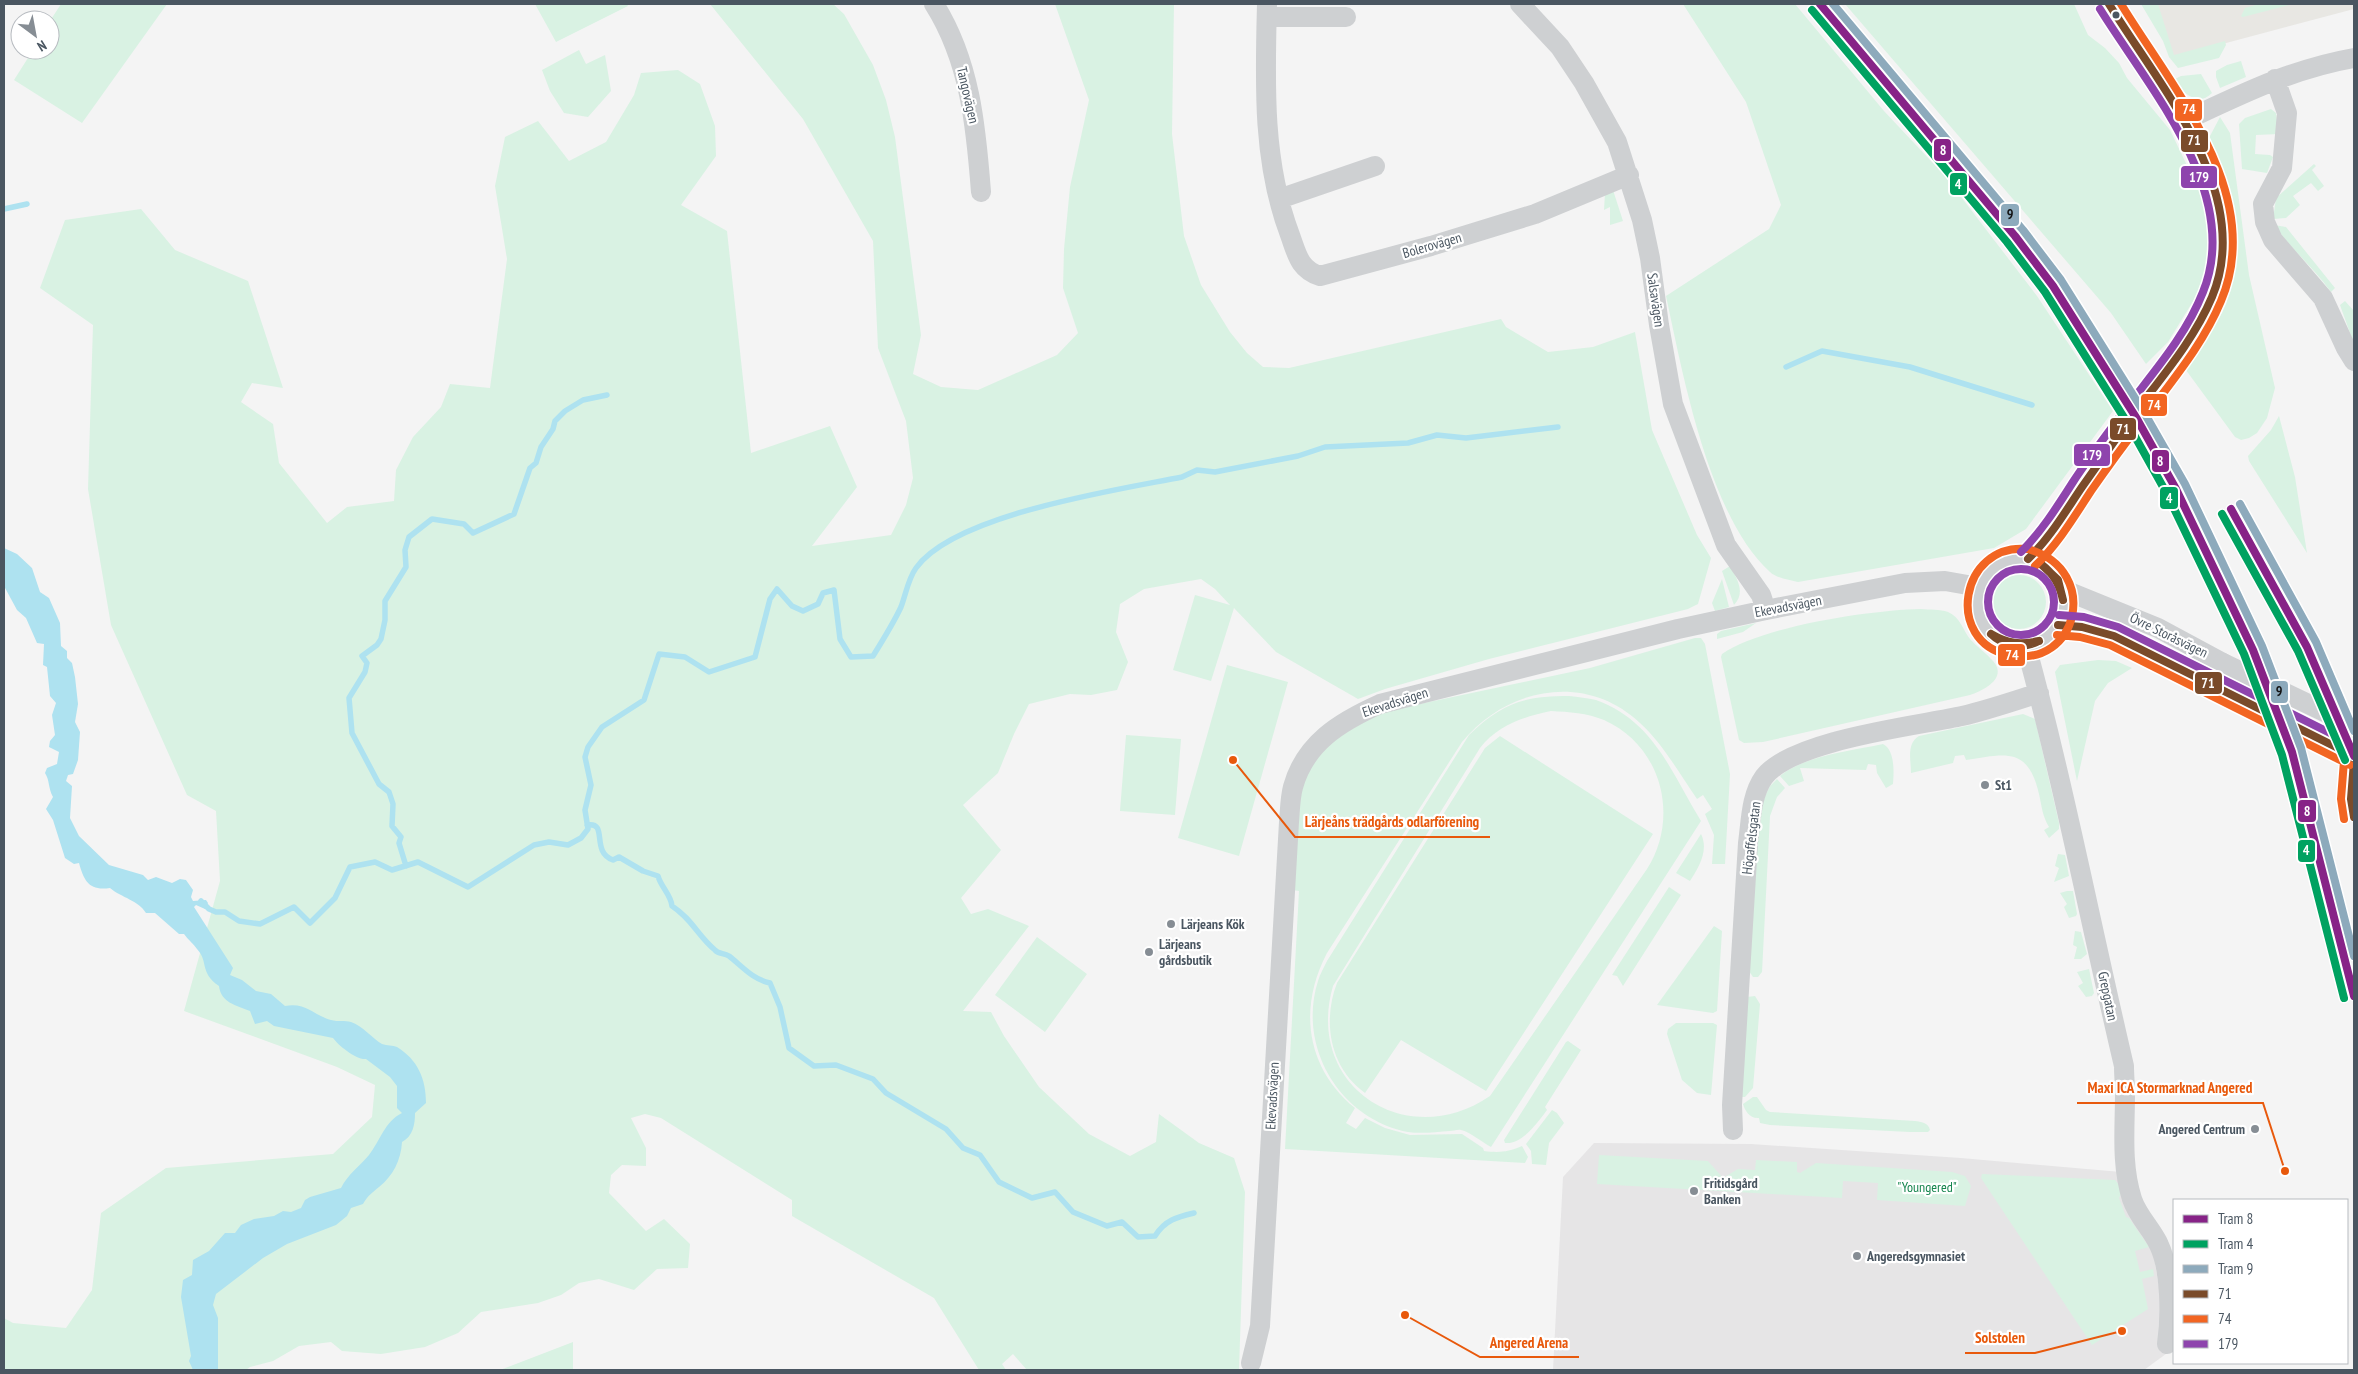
<svg xmlns="http://www.w3.org/2000/svg" width="2358" height="1374" font-family="'PT Sans Narrow',sans-serif">
<style>
.commercial{fill:#e8e7e3}
.education{fill:#e6e5e6}
.green{fill:#d9f2e3;fill-rule:evenodd}
.water{fill:#aee2f0}
.lines{fill:none;stroke-linecap:round;stroke-linejoin:round}
.stream{stroke:#aee2f0;stroke-width:5.5}
.street{stroke:#ced0d2;stroke-width:20}
.tram{stroke:#c9cacc;stroke-width:1}
.street-bridge{stroke:#ced0d2;stroke-width:20}
.bus-1-casing{stroke:#fff;stroke-width:11}
.bus-2-casing{stroke:#fff;stroke-width:11}
.bus-3-casing{stroke:#fff;stroke-width:11}
.bus-1{stroke:#7a4b2a;stroke-width:8}
.bus-2{stroke:#f26522;stroke-width:8}
.bus-3{stroke:#8e44ad;stroke-width:8}
.tram-1-casing{stroke:#fff;stroke-width:11}
.tram-2-casing{stroke:#fff;stroke-width:11}
.tram-3-casing{stroke:#fff;stroke-width:11}
.tram-1{stroke:#872387;stroke-width:8}
.tram-2{stroke:#00a261;stroke-width:8}
.tram-3{stroke:#8daabc;stroke-width:8}
.bus-dot{fill:#4a5661;stroke:#fff;stroke-width:2}
.poi-dot{fill:#868d94;stroke:#fff;stroke-width:2}
.labels{text-anchor:middle;dominant-baseline:central;stroke-width:4.5;stroke-linejoin:round;paint-order:stroke}
.street-label{font-size:14px;fill:#4a5661;stroke:#fff}
.poi-label{font-size:14px;font-weight:bold;fill:#4a5661;stroke:#fff;text-anchor:start}
.park-label{font-size:14px;fill:#17864f;stroke:#fff}
.leader{fill:none;stroke:#e8590c;stroke-width:2}
.callout-dot{fill:#e8590c;stroke:#fff;stroke-width:2}
.callout-label{font-size:15px;text-anchor:middle;font-weight:bold;fill:#e8590c;stroke:#fff;stroke-width:4.5;stroke-linejoin:round;paint-order:stroke}
.line-badge{stroke:#fff;stroke-width:2}
.badge-label{font-size:14px;text-anchor:middle;font-weight:bold;fill:#fff}
.pale-badge-label{font-size:14px;text-anchor:middle;font-weight:bold;fill:#111}
</style>
<rect width="100%" height="100%" fill="#f4f4f4"/>
<path class="commercial" d="M2144 4H2354V9L2170 58 2164 39Z"/>
<path class="education" d="M1594 1143 1751 1144 1961 1158 2121 1172 2152 1246 2170 1351 2144 1370H1553L1563 1177Z"/>
<path class="green" d="M61 4H167L82 123 14 80 33 50H50V21Z
M535 4H627L628 6 556 42Z
M710 4H833L844 14 873 65 886 100 895 137 921 335 913 374 941 387 978 390 1057 355 1078 333 1063 288 1064 249 1070 187 1089 100 1055 4H1174L1172 134 1184 236 1201 285 1230 332 1247 353 1263 367 1289 368 1501 319 1506 327 1548 352 1593 347 1635 332 1652 430 1697 535 1711 558 1698 604 1688 609 1489 659 1385 689 1358 699 1276 652 1234 608 1211 681 1173 670 1195 595 1230 605 1215 589 1201 579 1144 589 1120 604 1116 632 1128 662 1117 690 1091 695 1070 694 1029 704 1014 734 998 773 963 805 1001 850 961 898 971 914 988 909 1029 926 963 1011 991 1012 1004 1036 1039 1087 1089 1134 1130 1156 1156 1142 1159 1114 1199 1143 1234 1158 1245 1192 1239 1370H1027L1013 1354 1002 1364 1006 1370H979L934 1298 792 1216V1200L661 1118 645 1114 631 1118 646 1148V1166L622 1165 611 1175 609 1193 646 1231 664 1219 690 1244 688 1268 657 1269 634 1290 599 1279 579 1283 561 1295 538 1303 481 1312 458 1333 425 1347 381 1354 342 1351 331 1342 299 1346 273 1361 250 1367 246 1370H4V1318L13 1323 66 1328 92 1290 101 1213 166 1168 333 1154 372 1117 375 1085 337 1067 184 1011 220 881 216 811 187 795 111 625 88 489 93 325 40 288 65 220 141 209 175 250 248 281 283 388 252 383 241 402 273 424 279 463 327 523 347 507 394 501 396 470 413 437 441 407 450 384 490 388 507 259 495 186 505 137 538 121 569 161 606 142 634 95 641 73 678 70 700 84 715 126 716 156 681 205 727 231 751 453 830 426 857 487 812 546 891 535 906 505 913 478 906 421 878 348 873 241 803 119Z
M1683 4H1795L1884 111 1945 176 2037 296 2113 411 2026 529 1994 548 1798 582C1790 580 1776 578 1770 572 1709 517 1683 375 1666 296L1769 229 1781 205 1746 102Z
M1845 4H2074L2088 35 2105 48 2119 63 2127 78 2170 130 2207 207 2211 228 2210 249 2203 285 2168 342 2146 364 2111 313Z
M2141 4H2158L2174 55 2225 41 2226 45 2219 58 2178 68 2169 57 2163 41Z
M2259 4H2293L2243 17 2241 16 2245 8Z
M579 50 586 64 605 55 611 91 588 117 564 113 550 91 542 70Z
M2241 61 2246 77 2220 88 2216 77V71L2227 65Z
M2201 74 2212 93C2197 108 2183 92 2173 80L2181 76Z
M2271 109 2276 113 2279 134 2256 135 2255 154 2270 155 2273 157 2267 173 2242 169 2239 124 2245 118Z
M2220 117 2230 133 2249 275 2275 388 2267 418 2257 433 2249 438 2241 440 2235 437 2183 366C2198 347 2217 327 2226 304 2247 246 2232 199 2210 145V136Z
M2314 164 2316 166 2312 170 2324 186 2318 191 2311 183 2293 196 2300 205 2286 218 2273 219 2276 198Z
M1613 190 1623 221 1610 225V207L1604 210 1605 193Z
M2274 225 2286 227 2335 288 2331 292C2314 268 2291 249 2274 225Z
M2345 301 2354 311V344L2340 305Z
M2279 416 2295 477 2307 553 2249 461 2248 456 2271 430Z
M1730 566C1737 579 1746 592 1734 605L1722 571Z
M1992 602a27 27 0 1 1 54 0a27 27 0 1 1-54 0Z
M1722 579 1729 607 1715 611 1712 603Z
M1921 609C1929 610 1940 609 1948 612 1960 617 1963 630 1970 639 1977 647 1986 653 1993 661 2008 678 1984 690 1970 695L1763 742 1744 743 1739 740 1721 657 1722 654C1763 626 1871 610 1921 609Z
M1756 623 1743 632 1717 639V634L1721 631Z
M1695 638H1701L1705 644 1730 774 1725 864H1712L1714 835 1705 814 1712 809 1703 795 1697 799C1679 773 1663 744 1640 723 1586 672 1507 687 1462 742L1327 953C1298 1008 1306 1068 1355 1108L1346 1123 1356 1129 1365 1118 1385 1128 1410 1135 1462 1134 1483 1148 1484 1151C1499 1153 1508 1152 1522 1146L1528 1157 1525 1163 1285 1149 1299 891 1293 890 1301 791 1305 777 1317 756 1333 741 1377 713 1590 668Z
M2098 660 2116 661 2132 668 2108 683 2095 701 2077 781 2055 672 2060 665Z
M1227 665 1288 682 1239 856 1178 838Z
M1569 696C1578 697 1588 698 1596 700 1654 721 1671 772 1701 821L1491 1147C1482 1142 1470 1132 1461 1130 1458 1129 1453 1131 1450 1131 1436 1132 1421 1134 1408 1132 1340 1119 1297 1047 1318 981 1320 974 1324 967 1327 961L1469 735C1502 703 1524 696 1569 696ZM1551 711C1569 712 1587 713 1604 720 1662 746 1680 817 1647 869L1490 1096C1407 1153 1304 1087 1333 986L1480 748C1498 725 1523 717 1551 711Z
M2023 714 2035 719 2059 823V829L2049 838 2044 830 2049 827C2042 815 2042 807 2039 794 2028 746 2005 754 1966 760L1964 755 1955 756 1953 763 1911 773C1911 760 1906 744 1919 736Z
M1126 735 1181 739 1175 815 1120 811Z
M1500 736 1653 834 1486 1091 1401 1040 1365 1093C1330 1068 1322 1022 1337 983L1485 748Z
M1883 744C1895 750 1894 772 1893 784L1886 788 1877 773 1876 765 1868 764 1866 770 1800 768 1804 781 1789 786 1780 776C1805 755 1852 751 1883 744Z
M1777 779 1785 788 1777 797 1770 816 1762 972 1758 977H1753L1749 971 1757 837 1763 800 1770 786Z
M1701 834C1709 850 1699 867 1690 881L1676 873Z
M2058 854 2065 855 2069 876 2054 882 2059 868 2055 866Z
M1669 887 1681 895 1623 986 1617 976 1612 975Z
M2067 891H2073L2077 914 2076 916 2069 918 2064 907 2067 904 2060 893Z
M1714 926 1722 931 1717 1011 1713 1013 1657 1005Z
M2075 931 2081 932 2087 954 2081 959H2074L2077 947 2073 945Z
M1037 937 1087 974 1045 1032 995 995Z
M2089 969 2094 993 2092 996 2086 997 2078 986 2083 983 2077 972Z
M1755 996 1760 1004 1753 1088 1745 1097H1741L1747 997Z
M1676 1023H1713L1717 1025 1711 1095 1697 1093 1682 1080 1667 1034 1668 1029Z
M1568 1041 1581 1050 1545 1107 1547 1110C1538 1122 1522 1145 1505 1143L1504 1140 1566 1042Z
M1753 1097H1757L1766 1110 1770 1112 1915 1121C1921 1122 1928 1122 1930 1130L1928 1132H1910L1770 1125 1760 1123 1759 1118C1750 1119 1745 1111 1743 1104Z
M1552 1110 1557 1113 1564 1123 1549 1143 1546 1165 1532 1164 1531 1151 1526 1144Z
M1599 1155 1708 1161 1723 1178 1738 1169 1755 1170 1756 1160 1797 1162V1172L1800 1173 1816 1163 1952 1172 1965 1176 1971 1186 1965 1206 1877 1200 1878 1183 1843 1181 1842 1198 1597 1184Z
M1982 1174 2115 1180C2120 1185 2123 1192 2119 1198L2126 1217 2129 1218 2149 1247 2135 1251 2140 1272 2153 1269 2154 1276 2142 1279 2148 1309 2092 1345 1981 1178Z
M573 1342V1370H500Z"/>
<path class="water" d="M4 548 17 554 32 568 40 592 49 598 60 623 61 646 67 651V658L72 663 75 677 78 704 75 722 80 732 78 760 73 774 68 775 66 781 72 786 70 818 79 836 109 865 143 875 148 880 156 877 172 883 180 879 186 880 193 890 191 897 193 901 206 900 208 903 205 909 196 905 194 907 233 968 230 975 242 980 256 991 271 994 285 1006C306 1002 313 1015 331 1020 338 1022 345 1020 351 1022 362 1025 374 1040 382 1044 387 1046 393 1045 397 1047 418 1060 426 1079 426 1103L415 1113C415 1125 413 1136 402 1142 401 1160 393 1176 379 1187 372 1193 368 1195 363 1204L351 1208 347 1216 336 1225 287 1244 263 1258 216 1294 213 1305 218 1318V1370H193L189 1361 191 1356 181 1297 183 1280 192 1275 193 1260 209 1251 225 1233H235L241 1225 254 1219 274 1216 283 1211 291 1212 301 1208 305 1200 310 1197 341 1188C348 1174 359 1167 369 1155 380 1141 385 1121 402 1113L397 1108V1086L390 1077 366 1059C356 1060 338 1045 333 1038L274 1026 267 1021 255 1024 250 1011C236 1005 221 1003 219 986 199 972 209 962 197 949 193 943 188 940 184 934H179L155 913H146C138 900 122 898 110 888 89 891 84 881 79 863L74 864 65 858 53 820 46 809 53 797C48 788 50 781 45 773L47 768 57 764 59 752 49 747 50 741 55 735 52 715 56 703 50 696 47 667 43 665 44 644 37 643 26 618 17 610 4 586Z"/>
<g class="lines">
<path class="stream" d="M4 209 27 204
M1786 367 1822 351 1910 367 2032 405
M587 825C609 821 590 852 613 860L619 857 643 871 658 876C661 887 671 895 672 906 692 919 698 936 715 950 718 954 724 953 729 956 742 966 752 979 770 983L780 1007 789 1048 814 1066 836 1065 873 1079 886 1093 946 1129 963 1148 980 1155 999 1182 1032 1198 1055 1192 1073 1212 1107 1226 1122 1222 1138 1237 1155 1236C1165 1220 1177 1217 1194 1213
M406 866 399 843 401 837 392 826 393 804 389 792 379 784 352 733 349 698 365 672 367 663 362 656 377 645 381 639 385 620V601L406 567 405 550 409 537 432 519 464 524 473 533 514 514 530 468 536 463 541 447 553 429 555 421 565 411 583 400 607 395
M201 901 209 909 216 912H225L239 921 260 924 294 907 310 923 335 898 350 867 375 862 392 870 418 862 468 887 534 845 549 842 568 845 581 838 588 829 585 810 591 785 585 757 588 747 602 727 644 700 659 654 685 657 709 672 755 657 770 599 777 589 792 606 803 611 818 604 823 593 834 590 840 639 851 657 873 656C883 640 893 624 901 607 906 594 908 579 916 568 955 514 1117 490 1182 477L1197 470 1215 472 1298 456 1325 447 1408 443 1437 435 1466 438 1558 427"/>
<path class="street" d="M934 4C970 61 976 126 981 192
M1267 4C1265 81 1262 162 1290 235 1297 254 1299 269 1320 276L1431 246 1535 214 1629 175
M1520 4 1560 47 1584 83 1617 142 1642 220 1650 258 1659 325 1673 404 1726 545 1761 595 1766 610
M1267 17H1346
M2275 79 2287 113 2282 168 2263 204 2265 222 2273 240 2323 298 2346 348 2354 361
M2182 122C2240 95 2291 69 2354 58
M1279 199 1375 166
M2028 559C2085 576 2070 654 2013 645 1986 642 1970 610 1980 585 1987 571 2000 560 2016 559 2020 558 2025 560 2029 558 2033 556 2037 551 2040 549 2057 533 2070 503 2084 484 2107 451 2131 419 2154 386 2184 344 2221 301 2224 248 2228 168 2147 71 2109 4
M2062 589 2158 628 2223 663
M2058 625C2115 628 2161 660 2210 685
M2026 646C2064 785 2091 926 2124 1066 2124 1075 2125 1084 2125 1093 2125 1129 2121 1164 2132 1199 2138 1217 2152 1229 2159 1245 2171 1270 2171 1317 2167 1344
M1733 1130 1732 1105 1748 843C1751 821 1751 795 1764 777 1792 740 1916 726 1962 716 1988 710 2014 701 2039 693
M1251 1363 1260 1326 1289 822C1290 811 1290 798 1293 787 1305 743 1340 722 1380 704L1678 629 1766 610 1905 583 1945 581 1979 587"/>
<path class="tram" d="M2288 613 2307 669 2354 785"/>
<path class="street-bridge" d="M2223 663 2354 726
M2210 685 2354 756"/>
<defs>
<path id="bus-1" d="M2028 559C2050 538 2065 512 2082 487 2098 464 2114 442 2130 419 2159 380 2193 342 2212 297 2255 194 2160 87 2109 4
M2042 565 2058 580 2063 600
M2042 565C2054 574 2060 585 2063 600
M2058 625 2082 627 2114 636 2354 756
M1991 634C2008 644 2020 645 2039 641
M1991 634C2004 647 2023 649 2039 641
M2354 762 2351 799 2354 817"/>
<path id="bus-2" d="M2027 549C1960 543 1944 642 2009 655 2079 669 2100 571 2031 550
M2035 566C2058 544 2074 517 2091 491 2107 468 2123 446 2140 424 2169 384 2202 347 2221 301 2266 195 2173 89 2121 4
M2057 635 2080 637 2110 645 2350 765
M2344 761 2341 799 2344 819"/>
<path id="bus-3" d="M2021 552C2042 531 2057 507 2073 482 2088 459 2105 437 2121 415 2150 376 2185 338 2203 292 2243 194 2149 88 2100 9
M1988 602a33 33 0 1 1 66 0a33 33 0 1 1-66 0Z
M2059 615 2084 617 2118 627 2354 745"/>
</defs>
<use href="#bus-1" class="bus-1-casing"/>
<use href="#bus-2" class="bus-2-casing"/>
<use href="#bus-3" class="bus-3-casing"/>
<use href="#bus-1" class="bus-1"/>
<use href="#bus-2" class="bus-2"/>
<use href="#bus-3" class="bus-3"/>
<defs>
<path id="tram-1" d="M1820 4 2015 236 2053 286 2137 419 2176 489 2253 650 2292 752 2354 996
M2231 509 2307 647 2354 756"/>
<path id="tram-2" d="M1812 10 2007 242 2045 292 2128 424 2167 494 2244 654 2282 755 2344 998
M2222 514 2298 651 2345 760"/>
<path id="tram-3" d="M1833 4 2023 230 2061 280 2145 414 2185 484 2262 646 2301 748 2354 956
M2240 504 2316 642 2354 731"/>
</defs>
<use href="#tram-1" class="tram-1-casing"/>
<use href="#tram-2" class="tram-2-casing"/>
<use href="#tram-3" class="tram-3-casing"/>
<use href="#tram-1" class="tram-1"/>
<use href="#tram-2" class="tram-2"/>
<use href="#tram-3" class="tram-3"/>
</g>
<circle class="bus-dot" cx="2116" cy="15" r="4.5"/>
<g class="poi-dot">
<circle cx="1985" cy="785" r="5"/>
<circle cx="1171" cy="924" r="5"/>
<circle cx="1149" cy="952" r="5"/>
<circle cx="2255" cy="1129" r="5"/>
<circle cx="1694" cy="1191" r="5"/>
<circle cx="1857" cy="1256" r="5"/>
</g>
<g class="labels">
<g class="street-label">
<text transform="translate(968 95) rotate(77)">Tangovägen</text>
<text transform="translate(1432 245) rotate(-16)">Bolerovägen</text>
<text transform="translate(1656 300) rotate(82)">Salsavägen</text>
<text transform="translate(1788 606) rotate(-11)">Ekevadsvägen</text>
<text transform="translate(2169 635) rotate(26)">Övre Storåsvägen</text>
<text transform="translate(1395 702) rotate(-18)">Ekevadsvägen</text>
<text transform="translate(1751 838) rotate(-83)">Högaffelsgatan</text>
<text transform="translate(2108 996) rotate(78)">Grepgatan</text>
<text transform="translate(1272 1096) rotate(-87)">Ekevadsvägen</text>
</g>
<g class="poi-label">
<text x="1995" y="785">St1</text>
<text x="1181" y="924">Lärjeans Kök</text>
<text x="1159" y="944">Lärjeans<tspan x="1159" dy="16">gårdsbutik</tspan></text>
<text x="2245" y="1129" text-anchor="end">Angered Centrum</text>
<text x="1704" y="1183">Fritidsgård<tspan x="1704" dy="16">Banken</tspan></text>
<text x="1867" y="1256">Angeredsgymnasiet</text>
</g>
<g class="park-label">
<text x="1927" y="1187">"Youngered"</text>
</g>
</g>
<path class="leader" d="M1233 760L1295 837H1490M2285 1171L2263 1103H2077M2122 1331L2035 1353H1965M1405 1315L1480 1357H1579"/>
<g class="callout-dot">
<circle cx="1233" cy="760" r="5"/>
<circle cx="2285" cy="1171" r="5"/>
<circle cx="2122" cy="1331" r="5"/>
<circle cx="1405" cy="1315" r="5"/>
</g>
<g class="callout-label">
<text x="1392" y="827">Lärjeåns trädgårds odlarförening</text>
<text x="2170" y="1093">Maxi ICA Stormarknad Angered</text>
<text x="2000" y="1343">Solstolen</text>
<text x="1529" y="1348">Angered Arena</text>
</g>
<g class="line-badge">
<rect x="2174" y="98" width="29" height="24" rx="5" fill="#f26522"/>
<rect x="2180" y="129" width="29" height="24" rx="5" fill="#7a4b2a"/>
<rect x="1933" y="138" width="19" height="24" rx="5" fill="#872387"/>
<rect x="2180" y="165" width="38" height="24" rx="5" fill="#8e44ad"/>
<rect x="1949" y="172" width="19" height="24" rx="5" fill="#00a261"/>
<rect x="2000" y="203" width="20" height="24" rx="5" fill="#8daabc"/>
<rect x="2140" y="393" width="28" height="24" rx="5" fill="#f26522"/>
<rect x="2109" y="417" width="28" height="24" rx="5" fill="#7a4b2a"/>
<rect x="2073" y="443" width="38" height="24" rx="5" fill="#8e44ad"/>
<rect x="2151" y="449" width="19" height="24" rx="5" fill="#872387"/>
<rect x="2159" y="486" width="20" height="24" rx="5" fill="#00a261"/>
<rect x="1997" y="643" width="29" height="24" rx="5" fill="#f26522"/>
<rect x="2194" y="671" width="29" height="24" rx="5" fill="#7a4b2a"/>
<rect x="2270" y="680" width="19" height="24" rx="5" fill="#8daabc"/>
<rect x="2297" y="799" width="20" height="24" rx="5" fill="#872387"/>
<rect x="2297" y="839" width="19" height="24" rx="5" fill="#00a261"/>
</g>
<g class="badge-label">
<text x="2189" y="114">74</text>
<text x="2194" y="145">71</text>
<text x="1943" y="155">8</text>
<text x="2199" y="182">179</text>
<text x="1958" y="189">4</text>
<text x="2154" y="410">74</text>
<text x="2123" y="434">71</text>
<text x="2092" y="460">179</text>
<text x="2160" y="466">8</text>
<text x="2169" y="503">4</text>
<text x="2012" y="660">74</text>
<text x="2208" y="688">71</text>
<text x="2307" y="816">8</text>
<text x="2306" y="855">4</text>
</g>
<g class="pale-badge-label">
<text x="2010" y="219">9</text>
<text x="2279" y="696">9</text>
</g>
<rect width="2358" height="1374" fill="none" stroke="#4a5661" stroke-width="10"/>
<rect x="2173" y="1199" width="175" height="165" fill="#ffffff" stroke="#b7bbc0"/>
<rect x="2183" y="1215" width="25" height="8" fill="#872387" stroke="#b7bbc0"/>
<text x="2218" y="1224" font-size="15" fill="#4a5661">Tram 8</text>
<rect x="2183" y="1240" width="25" height="8" fill="#00a261" stroke="#b7bbc0"/>
<text x="2218" y="1249" font-size="15" fill="#4a5661">Tram 4</text>
<rect x="2183" y="1265" width="25" height="8" fill="#8daabc" stroke="#b7bbc0"/>
<text x="2218" y="1274" font-size="15" fill="#4a5661">Tram 9</text>
<rect x="2183" y="1290" width="25" height="8" fill="#7a4b2a" stroke="#b7bbc0"/>
<text x="2218" y="1299" font-size="15" fill="#4a5661">71</text>
<rect x="2183" y="1315" width="25" height="8" fill="#f26522" stroke="#b7bbc0"/>
<text x="2218" y="1324" font-size="15" fill="#4a5661">74</text>
<rect x="2183" y="1340" width="25" height="8" fill="#8e44ad" stroke="#b7bbc0"/>
<text x="2218" y="1349" font-size="15" fill="#4a5661">179</text>
<g transform="translate(35 35) rotate(148)"><circle r="24" fill="#ffffff" stroke="#b7bbc0"/>
<path d="M0-4L9 19L0 12L-9 19Z" fill="#868d94"/>
<text y="-8" font-size="14" font-weight="bold" text-anchor="middle" fill="#4a5661">N</text>
</g>
</svg>
